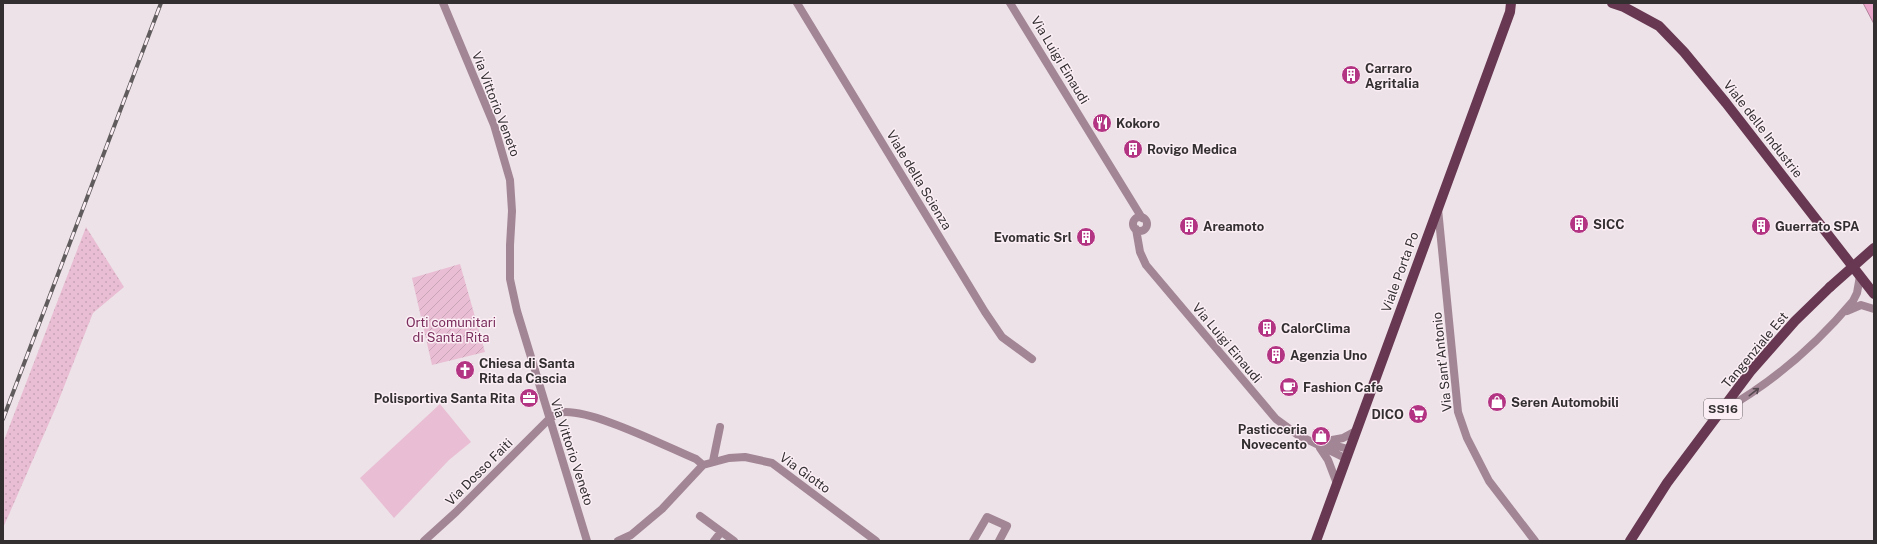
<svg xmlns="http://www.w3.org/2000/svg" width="1877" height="544" font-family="'Public Sans',sans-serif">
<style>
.grass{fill:url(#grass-dots)}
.garden{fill:url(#garden-furrows)}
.pitch{fill:#e9bed4}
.water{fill:#eaa7cb;stroke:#b3839d}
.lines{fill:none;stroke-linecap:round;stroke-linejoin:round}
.minor{stroke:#a38695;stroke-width:8}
.major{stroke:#683853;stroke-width:10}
.rail-casing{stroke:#605b5d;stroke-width:4}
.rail{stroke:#fbeff5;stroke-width:2.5;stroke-dasharray:8;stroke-linecap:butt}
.major-bridge{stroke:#683853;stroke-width:10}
.oneway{stroke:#55494f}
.labels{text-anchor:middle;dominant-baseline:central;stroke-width:3;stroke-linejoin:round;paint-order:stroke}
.shield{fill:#fbeff5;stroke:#6f696c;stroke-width:1}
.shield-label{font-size:12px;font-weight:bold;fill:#332f31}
.street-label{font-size:13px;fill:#332f31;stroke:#fbeff5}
.poi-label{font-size:13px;font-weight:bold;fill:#332f31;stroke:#fbeff5;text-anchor:start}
.park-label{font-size:13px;fill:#7a2d5c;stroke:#fbeff5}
</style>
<defs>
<pattern id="grass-dots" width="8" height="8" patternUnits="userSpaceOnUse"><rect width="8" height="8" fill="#e9bed4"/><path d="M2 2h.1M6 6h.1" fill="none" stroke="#c8a4b6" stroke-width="1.8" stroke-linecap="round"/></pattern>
<pattern id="garden-furrows" width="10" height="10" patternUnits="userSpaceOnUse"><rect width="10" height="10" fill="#e9bed4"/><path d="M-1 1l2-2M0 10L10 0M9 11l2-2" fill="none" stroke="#c8a4b6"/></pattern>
</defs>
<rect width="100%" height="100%" fill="#ede2e7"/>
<path class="grass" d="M86 227 124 287 93 313 56 407 3 528V443Z"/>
<path class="garden" d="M460 264 485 352 432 365 412 278Z"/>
<path class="pitch" d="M440 404 471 442 449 460 394 518 360 478Z"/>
<path class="water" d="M1863 3H1874V24Z"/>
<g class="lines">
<path class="minor" d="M443 3 494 125 510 180 512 211 510 245V279L517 311 587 541
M797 3 985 312 1002 337 1032 359
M1010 3 1142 218
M1438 209 1458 412 1467 438 1489 481 1535 541
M1133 224a7 7 0 1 1 14 0a7 7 0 1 1-14 0Z
M1136 229 1140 252 1146 265 1276 419 1298 435 1345 458
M1847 311 1861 305 1874 309
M1722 411C1772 383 1816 345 1853 301L1857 293 1860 276
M1316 443 1343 438 1354 432
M1326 443 1348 449
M1320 448 1328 460 1336 481
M713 461 720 427
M700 516 734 541
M424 541 456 512 550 418C553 417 556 414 558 413 585 405 669 448 696 459L703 465
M618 541 631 535 662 509 703 465 729 458 745 457 772 463 876 541
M714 541 721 532
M973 541 987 517 1007 526 999 541"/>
<path class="major" d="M1612 3 1624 7 1659 26 1684 52 1726 103 1874 294
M1316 541 1510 12 1511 3
M1630 541 1667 483 1750 372 1795 321 1830 287"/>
<defs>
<path id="rail" d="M3 419 161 3"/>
</defs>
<use href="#rail" class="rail-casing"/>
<use href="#rail" class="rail"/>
<path class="major-bridge" d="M1830 287 1874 248"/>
</g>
<defs><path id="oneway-shaft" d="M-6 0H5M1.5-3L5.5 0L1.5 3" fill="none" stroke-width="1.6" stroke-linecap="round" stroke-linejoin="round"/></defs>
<use class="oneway" href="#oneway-shaft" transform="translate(1754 392) rotate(-38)"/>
<defs>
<symbol id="building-disc" viewBox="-11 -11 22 22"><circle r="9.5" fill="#b23483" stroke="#fbeff5"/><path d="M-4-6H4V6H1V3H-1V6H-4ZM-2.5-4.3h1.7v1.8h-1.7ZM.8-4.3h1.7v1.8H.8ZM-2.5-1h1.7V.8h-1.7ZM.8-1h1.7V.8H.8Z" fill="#fff"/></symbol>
<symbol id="restaurant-disc" viewBox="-11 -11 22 22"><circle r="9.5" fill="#b23483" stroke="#fbeff5"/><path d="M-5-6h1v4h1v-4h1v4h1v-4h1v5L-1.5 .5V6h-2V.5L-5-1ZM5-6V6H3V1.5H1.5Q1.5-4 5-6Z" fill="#fff"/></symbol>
<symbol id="church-disc" viewBox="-11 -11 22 22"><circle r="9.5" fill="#b23483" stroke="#fbeff5"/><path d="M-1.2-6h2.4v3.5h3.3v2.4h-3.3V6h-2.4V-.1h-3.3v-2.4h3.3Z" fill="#fff"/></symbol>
<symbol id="cafe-disc" viewBox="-11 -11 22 22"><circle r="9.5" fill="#b23483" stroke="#fbeff5"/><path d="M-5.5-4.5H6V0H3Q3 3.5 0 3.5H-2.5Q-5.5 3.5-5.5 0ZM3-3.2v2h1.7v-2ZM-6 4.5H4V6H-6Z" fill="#fff"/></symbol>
<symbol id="office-disc" viewBox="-11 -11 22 22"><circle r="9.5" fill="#b23483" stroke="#fbeff5"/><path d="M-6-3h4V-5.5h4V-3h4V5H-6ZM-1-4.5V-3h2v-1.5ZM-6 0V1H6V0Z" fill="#fff"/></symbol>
<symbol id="shop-disc" viewBox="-11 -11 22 22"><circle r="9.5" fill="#b23483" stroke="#fbeff5"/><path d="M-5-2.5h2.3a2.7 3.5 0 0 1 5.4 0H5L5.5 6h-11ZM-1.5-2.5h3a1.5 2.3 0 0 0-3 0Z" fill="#fff"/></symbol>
<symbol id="supermarket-disc" viewBox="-11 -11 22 22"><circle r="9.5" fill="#b23483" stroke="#fbeff5"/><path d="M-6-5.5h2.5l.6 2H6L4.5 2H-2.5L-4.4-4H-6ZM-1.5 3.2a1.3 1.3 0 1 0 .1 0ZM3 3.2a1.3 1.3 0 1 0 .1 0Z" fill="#fff"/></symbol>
</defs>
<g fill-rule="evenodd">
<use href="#building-disc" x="1340" y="64" width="22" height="22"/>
<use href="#restaurant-disc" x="1091" y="112" width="22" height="22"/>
<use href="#building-disc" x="1122" y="138" width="22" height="22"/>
<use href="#building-disc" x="1568" y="213" width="22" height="22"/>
<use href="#building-disc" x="1178" y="215" width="22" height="22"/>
<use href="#building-disc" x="1750" y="215" width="22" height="22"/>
<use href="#building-disc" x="1075" y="226" width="22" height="22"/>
<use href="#building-disc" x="1256" y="317" width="22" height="22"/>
<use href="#building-disc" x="1265" y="344" width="22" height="22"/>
<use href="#church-disc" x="454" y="359" width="22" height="22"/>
<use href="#cafe-disc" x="1278" y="376" width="22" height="22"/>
<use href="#office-disc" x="518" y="387" width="22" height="22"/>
<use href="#shop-disc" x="1486" y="391" width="22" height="22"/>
<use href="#supermarket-disc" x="1407" y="403" width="22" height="22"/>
<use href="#shop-disc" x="1310" y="425" width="22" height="22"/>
</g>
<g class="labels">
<rect class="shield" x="1704" y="399" width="38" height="20" rx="3"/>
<g class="shield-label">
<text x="1723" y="409">SS16</text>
</g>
<g class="street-label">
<text transform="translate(1060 60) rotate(59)">Via Luigi Einaudi</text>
<text transform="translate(496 104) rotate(69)">Via Vittorio Veneto</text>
<text transform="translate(1763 129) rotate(52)">Viale delle Industrie</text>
<text transform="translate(919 180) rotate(59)">Viale della Scienza</text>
<text transform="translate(1400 272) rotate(-70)">Viale Porta Po</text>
<text transform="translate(1227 343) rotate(50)">Via Luigi Einaudi</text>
<text transform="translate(1755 350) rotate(-50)">Tangenziale Est</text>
<text transform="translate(1442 362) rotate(-96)">Via Sant'Antonio</text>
<text transform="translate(572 452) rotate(72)">Via Vittorio Veneto</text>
<text transform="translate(479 472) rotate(-45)">Via Dosso Faiti</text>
<text transform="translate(805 473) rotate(36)">Via Giotto</text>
</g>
<g class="poi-label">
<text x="1365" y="68">Carraro<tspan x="1365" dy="15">Agritalia</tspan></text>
<text x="1116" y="123">Kokoro</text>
<text x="1147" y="149">Rovigo Medica</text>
<text x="1593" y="224">SICC</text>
<text x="1203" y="226">Areamoto</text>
<text x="1775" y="226">Guerrato SPA</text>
<text x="1072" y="237" text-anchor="end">Evomatic Srl</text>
<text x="1281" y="328">CalorClima</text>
<text x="1290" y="355">Agenzia Uno</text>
<text x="479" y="363">Chiesa di Santa<tspan x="479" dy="15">Rita da Cascia</tspan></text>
<text x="1303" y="387">Fashion Cafe</text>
<text x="515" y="398" text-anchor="end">Polisportiva Santa Rita</text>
<text x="1511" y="402">Seren Automobili</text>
<text x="1404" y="414" text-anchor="end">DICO</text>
<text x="1307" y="429" text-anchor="end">Pasticceria<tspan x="1307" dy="15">Novecento</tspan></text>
</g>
<g class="park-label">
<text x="451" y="322">Orti comunitari<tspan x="451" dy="15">di Santa Rita</tspan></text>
</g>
</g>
<rect width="1877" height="544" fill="none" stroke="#332f31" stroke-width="8"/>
</svg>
